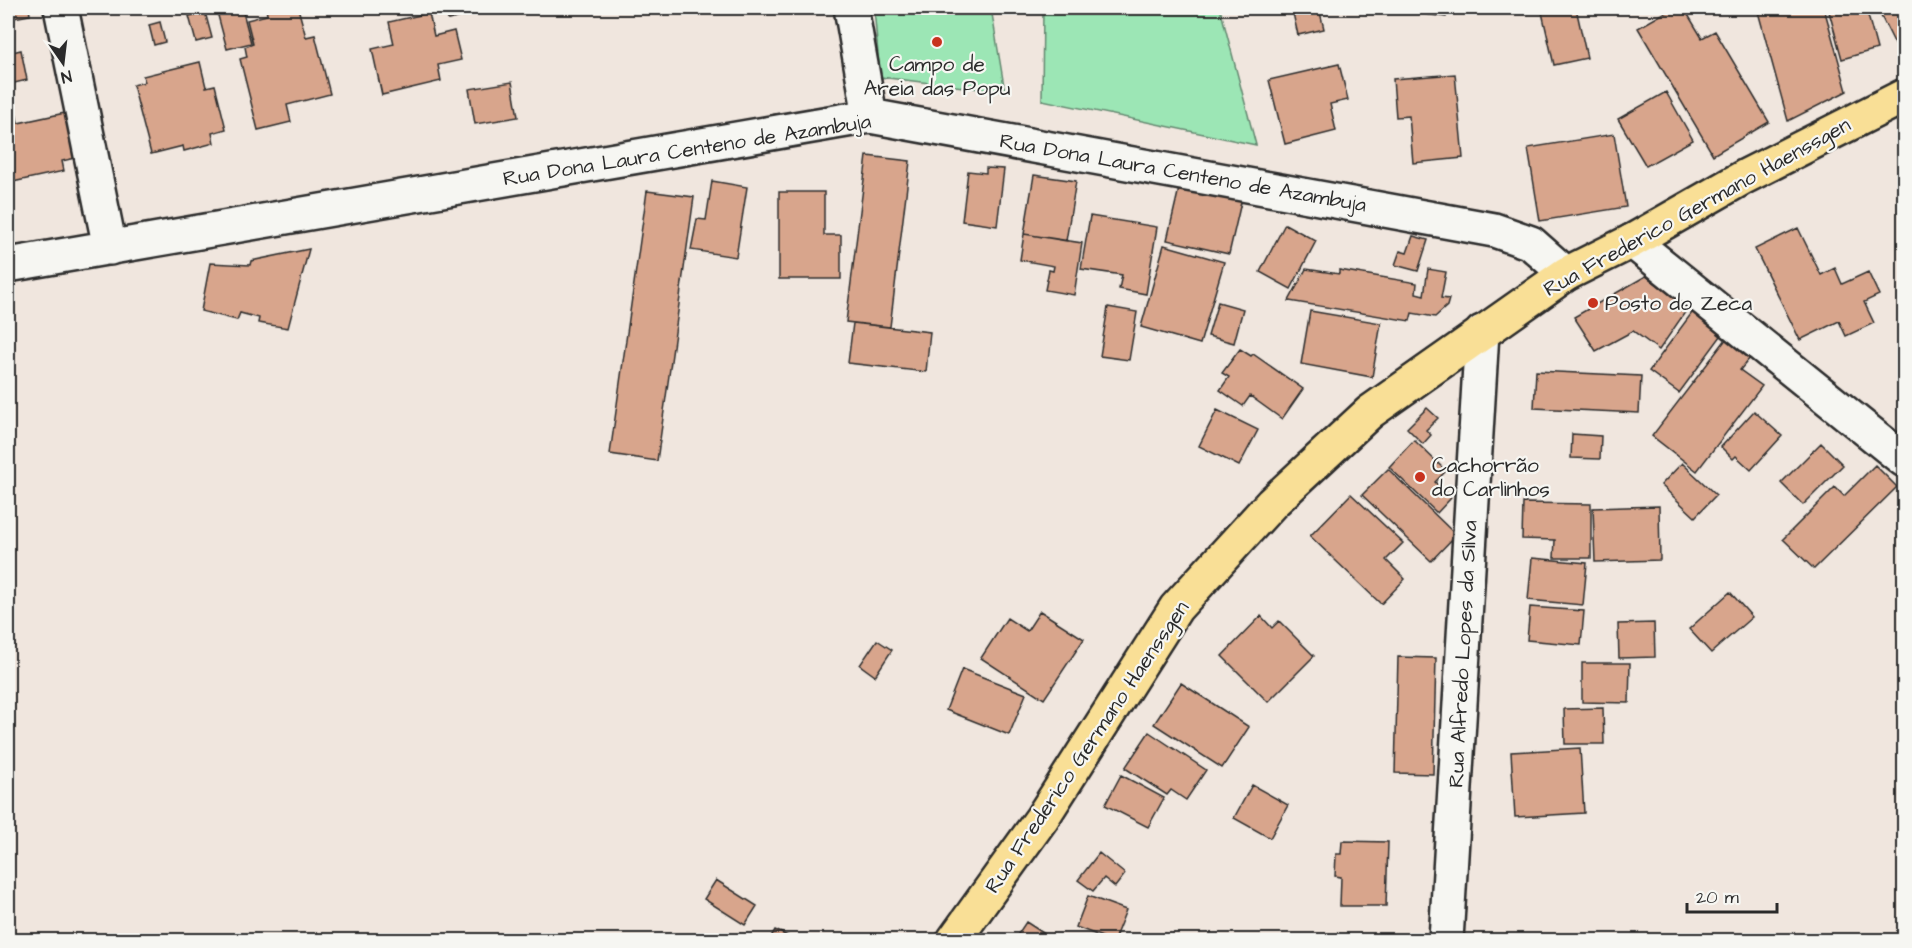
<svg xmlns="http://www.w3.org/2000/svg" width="1912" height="948" font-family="'Architects Daughter',sans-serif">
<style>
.green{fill:#9ce6b5;stroke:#648870;stroke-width:1.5}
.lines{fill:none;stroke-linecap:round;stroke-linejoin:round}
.stream{stroke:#638b9d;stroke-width:9}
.building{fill:#d8a58c;stroke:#2b2b2b;stroke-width:1.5}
.minor-casing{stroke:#2b2b2b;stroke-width:38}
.major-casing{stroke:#2b2b2b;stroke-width:38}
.minor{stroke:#f6f6f2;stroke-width:33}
.major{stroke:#f9df96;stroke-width:33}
.poi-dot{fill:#c8321e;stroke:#f6f6f2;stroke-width:2}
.labels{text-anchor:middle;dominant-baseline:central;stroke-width:4.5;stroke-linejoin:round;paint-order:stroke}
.poi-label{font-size:21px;fill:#2b2b2b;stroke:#f6f6f2;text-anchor:start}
.street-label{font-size:21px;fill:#2b2b2b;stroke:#f6f6f2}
</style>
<rect width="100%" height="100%" fill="#f0e6de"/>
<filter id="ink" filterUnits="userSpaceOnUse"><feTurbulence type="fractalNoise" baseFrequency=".0167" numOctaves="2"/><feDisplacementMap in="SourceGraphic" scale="12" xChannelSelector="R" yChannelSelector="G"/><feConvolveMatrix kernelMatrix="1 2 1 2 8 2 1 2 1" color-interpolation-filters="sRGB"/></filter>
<g filter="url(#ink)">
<path class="green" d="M874 8H991L1005 92 880 77Z
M1043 8H1220L1256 145 1042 100Z"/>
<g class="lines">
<path class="stream" d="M1539 940H1541"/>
</g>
<path class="building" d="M8 8H29L30 15 8 19Z
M216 8H242L251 43 227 49Z
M266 8H298L306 37 315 35 330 94 287 105 291 122 258 130 240 59 247 57 245 47 253 44 247 20 267 15Z
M445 8H498L448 20Z
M1300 8H1319L1324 29 1298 35 1292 9Z
M1425 8H1452V11L1447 10 1446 17 1424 14Z
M1541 8H1576L1587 58 1554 65Z
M1673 8H1684L1702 38 1715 31 1769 122 1713 155 1638 28Z
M1757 8H1824L1847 91 1788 121Z
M1828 8H1866L1877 49 1842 59Z
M1877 8H1904V42L1896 46Z
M205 12 212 38 196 42 189 16Z
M429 13 434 36 454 31 461 60 438 65 441 81 382 95 372 49 394 44 389 22Z
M160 22 165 42 154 45 149 25Z
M21 50 27 80 10 84 18 123 65 113 75 158 62 161 64 171 8 183V53Z
M200 62 206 87 215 85 226 129 212 133 214 143 184 151 183 146 151 154 133 85 145 82 143 76Z
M1339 64 1348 100 1330 104 1336 131 1285 144 1269 80Z
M1455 74 1463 158 1413 163 1409 116 1396 117 1393 79Z
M512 82 518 117 475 124 469 89Z
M1666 92 1693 140 1646 166 1618 119Z
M1614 134 1626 207 1540 221 1528 148Z
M867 156 910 161 890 327 846 322Z
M986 168 1004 169 997 226 962 221 968 171 986 173Z
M1034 175 1076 181 1066 241 1024 234Z
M712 181 747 187 736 257 691 250 697 219 706 220Z
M1180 184 1242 198 1229 254 1167 240Z
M647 191 694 197 657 461 610 454Z
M779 192H824V235H841V279H779Z
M1090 216 1157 227 1146 294 1119 289 1122 275 1081 269Z
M1285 224 1316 241 1291 289 1260 272Z
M1798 228 1821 275 1835 268 1842 284 1868 272 1879 295 1864 302 1874 323 1846 336 1839 321 1800 340 1755 249Z
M1024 234 1082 243 1074 295 1045 290 1049 270 1053 271 1054 266 1020 260Z
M1413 236 1428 240 1418 271 1395 265 1400 251 1407 253Z
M1164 245 1224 262 1200 344 1141 327Z
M309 249 288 328 258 323 259 318 240 313 237 320 201 311 210 263 250 265 251 261Z
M1306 269 1339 274V270L1417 283 1416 293 1424 295 1428 269 1446 272 1441 298 1449 299 1447 306 1435 317 1412 313 1410 321 1289 301Z
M1646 276 1688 308 1659 350 1633 331 1596 351 1574 317Z
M1218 302 1243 309 1234 343 1208 336Z
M1108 307 1137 312 1129 360 1100 356Z
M1694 310 1724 332 1679 393 1649 371Z
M1310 311 1381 323 1372 377 1301 364Z
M853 323 930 332 926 372 848 363Z
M1730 334 1754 353 1740 370 1762 386 1697 471 1652 436Z
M1240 349 1251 356 1253 354 1303 389 1282 419 1250 396 1243 406 1220 390 1229 377 1222 373Z
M1536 371 1641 376 1639 413 1534 408Z
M1427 408 1438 418 1426 430 1431 435 1423 444 1407 428Z
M1217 410 1258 430 1239 466 1199 446Z
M1754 411 1782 436 1751 470 1736 456 1733 459 1721 447Z
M1572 434 1601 436 1600 459 1571 458Z
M1414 440 1446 471 1435 482 1451 498 1437 513 1389 467Z
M1821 443 1843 465 1803 505 1781 483Z
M1682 463 1716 495 1695 517 1661 485Z
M1875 465 1897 487 1814 569 1783 539 1835 487 1844 496Z
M1388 469 1456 535 1431 561 1362 495Z
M1351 494 1403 543 1386 560 1405 579 1381 604 1310 536Z
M1523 503 1591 504V558H1554L1555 540 1522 539Z
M1659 506 1660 560 1595 562 1593 508Z
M1532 558 1587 563 1583 605 1528 600Z
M1730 592 1752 617 1711 653 1689 629Z
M1530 607 1584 611 1581 645 1527 640Z
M1040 611 1084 639 1044 699 981 658 1007 618 1027 631Z
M1261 616 1272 628 1279 621 1314 656 1268 702 1222 656Z
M1654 623 1655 657 1619 658 1618 624Z
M877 640 892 650 875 676 860 665Z
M1398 657 1436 658 1433 774 1395 773Z
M1582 663H1630L1629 703 1582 702Z
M962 669 1026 694 1009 735 946 710Z
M1181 683 1249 727 1222 768 1154 724Z
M1603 708 1604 744H1565L1564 709Z
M1149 732 1206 770 1186 800 1171 790 1167 795 1125 768Z
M1580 748 1584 813 1515 817 1511 752Z
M1121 775 1164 798 1148 827 1105 805Z
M1252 785 1288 805 1270 838 1234 818Z
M1342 841 1388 842 1386 906H1340L1341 877 1335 876 1336 854H1341Z
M1099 853 1125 874 1115 887 1104 878 1093 891 1078 880Z
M716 880 757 906 745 925 704 899Z
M1088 896 1126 910 1114 940H1110L1076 927Z
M1026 922 1054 940H1014Z
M775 930 796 940H769Z"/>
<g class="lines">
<defs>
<path id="minor" d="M61 8 110 248
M851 8 870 116
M1632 241 1904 460
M8 265 870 116 1494 230 1531 243 1566 274
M1446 940 1482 332"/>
<path id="major" d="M954 940 1042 818 1176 608 1272 503 1370 412 1566 274 1632 241 1744 177 1904 96"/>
</defs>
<use href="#minor" class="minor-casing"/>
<use href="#major" class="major-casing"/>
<use href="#minor" class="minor"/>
<use href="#major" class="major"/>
</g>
</g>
<g class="poi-dot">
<circle cx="937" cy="42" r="6"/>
<circle cx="1593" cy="303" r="6"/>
<circle cx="1420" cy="477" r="6"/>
</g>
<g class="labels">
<g class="poi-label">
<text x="937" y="64" text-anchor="middle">Campo de<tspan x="937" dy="24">Areia das Popu</tspan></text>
<text x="1605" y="303">Posto do Zeca</text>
<text x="1432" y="465">Cachorrão<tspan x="1432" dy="24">do Carlinhos</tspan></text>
</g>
<g class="street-label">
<text transform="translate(687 150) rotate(-9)">Rua Dona Laura Centeno de Azambuja</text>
<text transform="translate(1183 173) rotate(10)">Rua Dona Laura Centeno de Azambuja</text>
<text transform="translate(1697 207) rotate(-29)">Rua Frederico Germano Haenssgen</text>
<text transform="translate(1463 654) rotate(-87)">Rua Alfredo Lopes da Silva</text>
<text transform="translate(1087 747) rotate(-56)">Rua Frederico Germano Haenssgen</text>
</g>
</g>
<rect width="1912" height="948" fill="none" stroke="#f6f6f2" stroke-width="30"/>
<rect x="15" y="15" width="1882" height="918" fill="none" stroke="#2b2b2b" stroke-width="2" filter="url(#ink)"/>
<g transform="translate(63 63) rotate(166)" stroke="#f6f6f2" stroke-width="4.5" paint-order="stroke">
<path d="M0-4.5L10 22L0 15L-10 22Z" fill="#2b2b2b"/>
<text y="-9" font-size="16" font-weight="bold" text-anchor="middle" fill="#2b2b2b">N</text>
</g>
<path d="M1687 903v9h90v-9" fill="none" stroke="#2b2b2b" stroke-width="3"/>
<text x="1696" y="903" font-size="18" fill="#2b2b2b" stroke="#f6f6f2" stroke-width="4.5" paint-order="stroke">20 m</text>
</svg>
